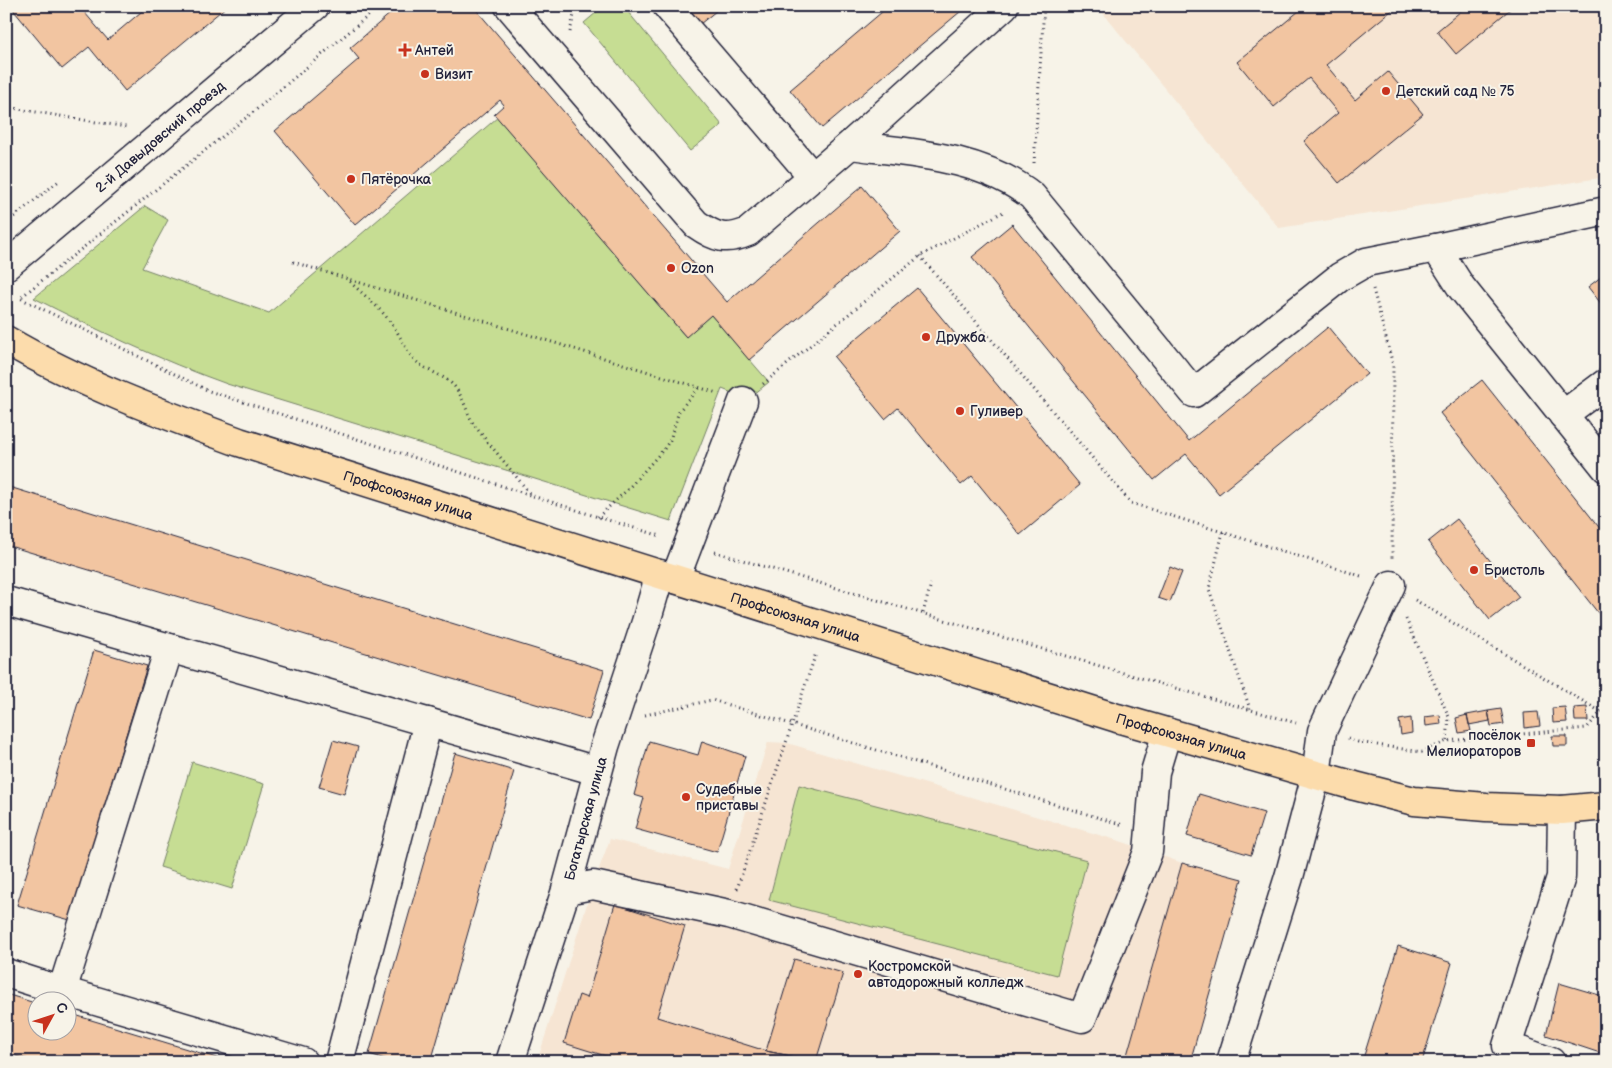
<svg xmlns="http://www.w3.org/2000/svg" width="1612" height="1068" font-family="'Balsamiq Sans',sans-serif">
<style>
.built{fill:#f6e5d3}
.green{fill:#c6dd93;stroke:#748067}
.building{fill:#f2c5a1;stroke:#22223b}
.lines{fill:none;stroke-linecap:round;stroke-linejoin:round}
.minor-casing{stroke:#22223b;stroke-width:31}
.major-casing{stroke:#22223b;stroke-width:31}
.path{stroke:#22223b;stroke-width:3;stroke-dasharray:1 4;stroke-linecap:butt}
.minor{stroke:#f7f3e8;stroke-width:28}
.major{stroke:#fcdcac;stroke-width:28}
.poi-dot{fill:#c8321e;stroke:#f7f3e8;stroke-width:2}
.labels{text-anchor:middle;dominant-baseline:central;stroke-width:4;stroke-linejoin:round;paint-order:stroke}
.poi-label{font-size:14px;fill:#22223b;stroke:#f7f3e8;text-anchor:start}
.street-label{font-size:14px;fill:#22223b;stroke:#f7f3e8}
</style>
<rect width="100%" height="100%" fill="#f7f3e8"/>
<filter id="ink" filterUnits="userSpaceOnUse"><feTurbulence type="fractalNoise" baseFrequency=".02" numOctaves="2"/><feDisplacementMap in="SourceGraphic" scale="10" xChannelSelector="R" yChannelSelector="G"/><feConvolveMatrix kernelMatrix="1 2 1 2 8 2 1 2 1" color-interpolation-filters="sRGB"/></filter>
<g filter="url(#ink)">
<path class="built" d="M1097 6H1606V177L1279 228Z
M768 742 787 743 1123 842 1182 863 1125 1062H537L593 885 610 839 728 869Z"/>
<path class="green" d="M604 6H623L722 125 690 151 584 23Z
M498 117 685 336 711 315 769 382 748 399 722 389 671 521 227 384C160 360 97 330 34 298L145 206 168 220 142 268 269 313Z
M192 762 264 784 232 889 160 867Z
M799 785 1087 860 1057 975 769 900Z"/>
<path class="building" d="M10 6H79L108 40 148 6H227L125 91 89 47 62 69Z
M399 6H473L727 302 862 186 900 231 749 360 711 315 686 337 494 114 504 105 500 100 355 225 275 131 359 59 350 48Z
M685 6H722L700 24Z
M889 6H967L822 128 790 90Z
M1305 6H1397L1326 65 1355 100 1388 72 1423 114 1339 183 1304 141 1338 113 1309 78 1274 107 1237 62Z
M1467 6H1514L1456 54 1437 31Z
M1012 224 1189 441 1328 327 1367 374 1219 494 1186 454 1154 480 972 257Z
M1606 273V310L1588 287Z
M917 288 1080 485 1020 535 972 476 961 485 898 408 885 419 834 357Z
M1482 380 1606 536V623L1440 413Z
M6 486 604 670 589 720 6 545Z
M1457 519 1519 597 1490 620 1428 542Z
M1170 567 1182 572 1170 602 1158 598Z
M94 650 147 666 70 920 17 905Z
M1565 707 1567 722 1553 723 1552 708Z
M1587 707 1588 721H1575L1574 708Z
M1501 709 1504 724 1491 726 1488 711Z
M1488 711 1490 721 1469 725 1467 715Z
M1538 712 1540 726 1525 728 1524 713Z
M1440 715 1441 724 1426 726 1425 717Z
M1467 715 1471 731 1459 733 1456 718Z
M1411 718 1412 733 1401 735 1399 720Z
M1552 736H1567V746H1553Z
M333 740 358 747 344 794 319 787Z
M649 741 698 755 702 741 745 756 717 852 635 829 644 798 634 795Z
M455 753 514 771 431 1062H395L369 1054Z
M1199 794 1264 813 1251 855 1187 836Z
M1182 863 1242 879 1190 1062H1125Z
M615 904 685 926 657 1017 766 1051 819 1062H625L564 1043 579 995 587 998Z
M1398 946 1452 963 1422 1062H1362Z
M794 959 843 973 816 1061 766 1051Z
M1559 983 1606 997V1055L1546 1035Z
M6 994 38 1004V1030H68V1013L230 1062H36L6 1053Z
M884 1055 908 1062H882Z"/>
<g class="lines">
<defs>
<g id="minor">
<path d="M509 6 696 224C716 238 726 241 748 232L850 145 1004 6"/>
<path d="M667 6 813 177"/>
<path d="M850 145C911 153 982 156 1032 196L1194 393 1340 277 1366 262 1436 248 1606 211"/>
<path d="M1436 248 1461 287 1606 468"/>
<path id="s1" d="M6 266 315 6"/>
<path d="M1563 415 1606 383"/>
<path d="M675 579 743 401"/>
<path d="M6 601 597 771"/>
<path d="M566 890 593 885 729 914 1082 1018 1148 852 1155 772 1167 732"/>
<path d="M6 973 62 991 303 1062"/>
<path d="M62 991 169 648"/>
<path d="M339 1062 428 722"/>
<path id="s2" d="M510 1062 566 890 605 746 646 622 660 574"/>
<path d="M1231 1062 1289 877 1316 775 1322 731 1391 585"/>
<path d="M1551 1062 1507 1046 1561 877 1562 810"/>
</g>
<g id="major">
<path id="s3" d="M6 340C79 383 160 413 239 442L1117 718 1355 786 1414 801 1486 807 1562 810 1606 806"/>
</g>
</defs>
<use href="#minor" class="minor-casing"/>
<use href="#major" class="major-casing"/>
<path class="path" d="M380 6 257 109 20 298 209 391 598 517 661 536
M570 32 576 6
M6 107 126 127
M1034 163 1044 6
M6 223 60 180
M920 256 1131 503 1364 577
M293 262 717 393
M350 282C365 296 382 309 393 326 400 335 404 346 411 356 423 371 439 372 452 384 463 394 466 412 474 425L532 496
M1373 289 1393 365 1392 558
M763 384 920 256 1005 211
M598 517 626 491 664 449 670 440 679 411 699 387
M1223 532 1209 589 1250 709
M715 552 1120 672 1296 723
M1415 600 1601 712
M923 613 931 584
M1406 619 1449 717 1447 741
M645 715 712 700 1123 825
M1348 738 1358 742 1422 752 1447 741 1587 728 1601 712 1606 710
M737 889 816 653"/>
<use href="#minor" class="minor"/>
<use href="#major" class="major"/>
</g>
</g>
<g class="poi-dot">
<path d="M402.5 42.5h5v5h5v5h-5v5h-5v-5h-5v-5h5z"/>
<circle cx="425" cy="74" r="5"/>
<circle cx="1386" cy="91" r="5"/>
<circle cx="351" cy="179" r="5"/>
<circle cx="671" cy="268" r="5"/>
<circle cx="926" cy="337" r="5"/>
<circle cx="960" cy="411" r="5"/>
<circle cx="1474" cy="570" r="5"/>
<rect x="1526" y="738" width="10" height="10" rx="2.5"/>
<circle cx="686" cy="797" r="5"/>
<circle cx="858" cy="974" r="5"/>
</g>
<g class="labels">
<g class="poi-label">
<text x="415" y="50">Антей</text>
<text x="435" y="74">Визит</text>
<text x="1396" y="91">Детский сад № 75</text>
<text x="361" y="179">Пятёрочка</text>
<text x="681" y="268">Ozon</text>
<text x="936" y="337">Дружба</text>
<text x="970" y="411">Гуливер</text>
<text x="1484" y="570">Бристоль</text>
<text x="1521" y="735" text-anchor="end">посёлок<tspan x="1521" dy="16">Мелиораторов</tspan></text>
<text x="696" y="789">Судебные<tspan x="696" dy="16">приставы</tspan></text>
<text x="868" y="966">Костромской<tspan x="868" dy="16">автодорожный колледж</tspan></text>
</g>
<g class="street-label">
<text stroke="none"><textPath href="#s1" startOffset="201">2-й Давыдовский проезд</textPath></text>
<text stroke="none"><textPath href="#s3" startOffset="432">Профсоюзная улица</textPath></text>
<text stroke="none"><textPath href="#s3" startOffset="838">Профсоюзная улица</textPath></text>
<text stroke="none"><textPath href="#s3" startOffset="1242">Профсоюзная улица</textPath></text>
<text stroke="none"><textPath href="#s2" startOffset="255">Богатырская улица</textPath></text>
</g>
</g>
<rect width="1612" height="1068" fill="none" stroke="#f7f3e8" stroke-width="25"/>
<rect x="12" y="12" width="1587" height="1043" fill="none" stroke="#22223b" stroke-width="2" filter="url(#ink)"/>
<g transform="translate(52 1016) rotate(50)"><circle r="24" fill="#f7f3e8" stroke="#a29fa3"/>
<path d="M0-4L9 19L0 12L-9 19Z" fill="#c8321e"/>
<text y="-8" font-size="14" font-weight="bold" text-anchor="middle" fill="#22223b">С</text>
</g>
</svg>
